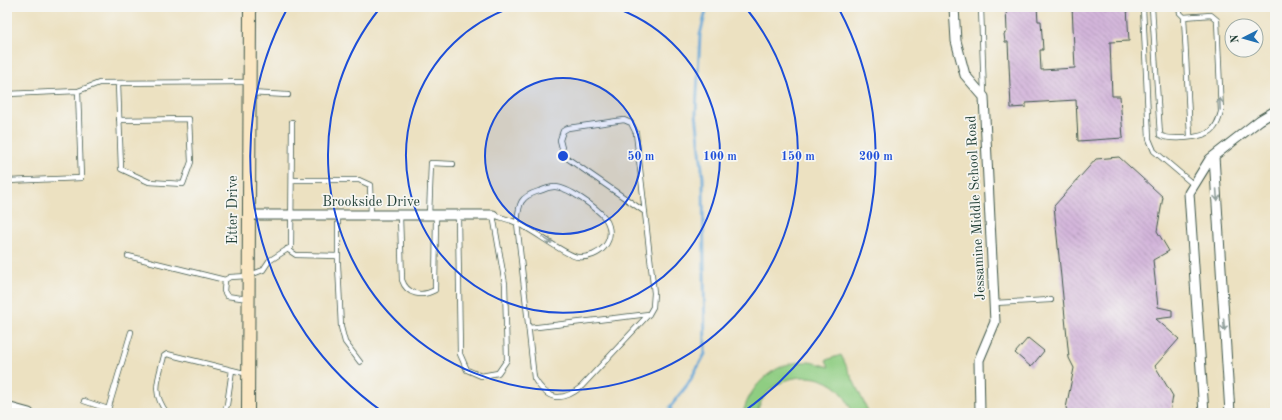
<svg xmlns="http://www.w3.org/2000/svg" width="1282" height="420" font-family="'Old Standard TT',serif">
<style>
.green{fill:#8fcd82;stroke:#57855b}
.lines{fill:none;stroke-linecap:round;stroke-linejoin:round}
.stream{stroke:#5fa3d4;stroke-width:3}
.building{fill:url(#building-back-hatch)}
.lane-casing{stroke:#3e5649;stroke-width:6}
.street-casing{stroke:#3e5649;stroke-width:11}
.secondary-casing{stroke:#3e5649;stroke-width:14}
.lane{stroke:#fff;stroke-width:4.5}
.street{stroke:#fff;stroke-width:9}
.secondary{stroke:#fae7c3;stroke-width:12}
.oneway{stroke:#8f9e9a}
.ring{fill:none;stroke:#1d4ed8;stroke-width:2}
.labels{text-anchor:middle;dominant-baseline:central;stroke-width:3.5;stroke-linejoin:round;paint-order:stroke}
.street-label{font-size:14px;fill:#1f3d34;stroke:#f6f6f2}
.centre{fill:#1d4ed8;stroke:#f6f6f2;stroke-width:2}
.ring-label{font-size:12px;text-anchor:middle;font-weight:bold;fill:#1d4ed8;stroke:#f6f6f2;stroke-width:3.5;stroke-linejoin:round;paint-order:stroke}
</style>
<defs>
<pattern id="building-back-hatch" width="6" height="6" patternUnits="userSpaceOnUse"><rect width="6" height="6" fill="#d3b5da"/><path d="M-1 5l2 2M0 0l6 6M5-1l2 2" fill="none" stroke="#ab94b2"/></pattern>
</defs>
<rect width="100%" height="100%" fill="#f6f6f2"/>
<filter id="ink" filterUnits="userSpaceOnUse"><feTurbulence type="fractalNoise" baseFrequency=".025" numOctaves="2"/><feDisplacementMap in="SourceGraphic" scale="8" xChannelSelector="R" yChannelSelector="G"/><feConvolveMatrix kernelMatrix="1 2 1 2 8 2 1 2 1" color-interpolation-filters="sRGB"/></filter>
<filter id="wash" filterUnits="userSpaceOnUse"><feTurbulence type="fractalNoise" baseFrequency=".012" numOctaves="4" result="noise"/><feDisplacementMap in="SourceGraphic" scale="16" xChannelSelector="R" yChannelSelector="G"/><feGaussianBlur stdDeviation="0.9" result="paint"/><feColorMatrix in="noise" values="0 0 0 0 0 0 0 0 0 0 0 0 0 0 0 0 0 1.4 0 .05"/><feComposite in="paint" operator="in"/></filter>
<g filter="url(#wash)">
<rect width="100%" height="100%" fill="#ece1c1"/>
<path class="green" d="M841 355 869 413H853C849 405 845 396 838 389 812 366 765 377 757 413H743C750 384 777 360 808 362 815 362 823 365 829 367L826 360Z"/>
<g class="lines">
<path class="stream" d="M672 413 670 407 688 384 705 354 703 178 696 113 700 35 707 7"/>
</g>
<g id="blocks">
<path class="building" d="M1006 7H1037L1038 21H1041L1043 50H1040L1041 70 1075 68 1072 7H1127L1129 41 1110 42 1112 96H1120L1123 138 1078 141 1076 100 1026 103V107L1011 108 1008 42H1005L1004 34 1007 32Z
M1119 157 1163 197 1157 231 1169 251 1153 260 1158 307 1172 310V317L1156 319 1179 339 1155 366 1173 396 1170 413H1069L1066 408 1074 368 1069 358 1054 206 1096 159Z
M1028 338 1044 351 1031 367 1015 353Z"/>
</g>
</g>
<g filter="url(#ink)">
<use href="#blocks" fill-opacity="0" stroke="#3e5649" stroke-width="1"/>
<g class="lines">
<defs>
<path id="lane" d="M981 7 984 95
M1143 7 1149 139 1154 151 1194 185
M1152 7 1160 135C1170 141 1202 138 1211 131 1217 126 1219 119 1221 112L1217 20 1211 15 1184 17 1180 13 1179 7
M1184 17 1190 136
M118 83 121 169 149 182 183 184 191 162 189 119 119 120
M249 93 288 95
M7 94 78 91 99 83 249 82
M292 180H359L370 185 371 216
M7 181 81 178 78 91
M458 215 460 354 467 370 481 376 498 373 507 360 505 284 493 215C501 218 509 219 517 223 530 228 568 257 578 257 599 259 619 240 605 218 597 208 567 186 554 187 549 187 543 190 539 191 519 197 519 204 517 223L534 378C547 400 561 403 581 387L649 314 653 307 654 293 636 133 631 123 624 120 568 128 563 131 560 140 564 156 645 212
M338 216V265L341 327 345 342 360 362
M400 216 402 280C407 295 422 297 435 290L436 216
M429 216 431 163 453 164
M287 249 296 255 338 256
M128 256 225 280
M248 299 227 296 224 291 225 280 230 277 248 276 263 270 269 261 291 247 292 122
M994 303 1051 300
M529 328 649 314
M84 401 108 409
M107 413 131 332
M167 413C151 392 158 380 164 356L167 354 248 374
M224 413 227 405 232 370"/>
<path id="street" d="M954 7 956 41 965 75 984 97 995 322 979 360 980 413
M1214 156 1230 413
M248 215H493
M7 407 29 413
M1204 413 1189 193 1210 159 1260 120 1275 111"/>
<path id="secondary" d="M248 413 250 7"/>
</defs>
<use href="#lane" class="lane-casing"/>
<use href="#street" class="street-casing"/>
<use href="#secondary" class="secondary-casing"/>
<use href="#lane" class="lane"/>
<use href="#street" class="street"/>
<use href="#secondary" class="secondary"/>
</g>
<defs><path id="oneway-shaft" d="M-6 0H5M1.5-3L5.5 0L1.5 3" fill="none" stroke-width="1.6" stroke-linecap="round" stroke-linejoin="round"/></defs>
<g class="oneway">
<use href="#oneway-shaft" transform="translate(1220 104) rotate(-92)"/>
<use href="#oneway-shaft" transform="translate(1217 195) rotate(86)"/>
<use href="#oneway-shaft" transform="translate(547 240) rotate(31)"/>
<use href="#oneway-shaft" transform="translate(1224 325) rotate(86)"/>
</g>
</g>
<circle cx="563" cy="156" r="78" fill="#1d4ed8" fill-opacity=".12"/>
<g class="ring">
<circle cx="563" cy="156" r="78"/>
<path d="M613 7A157 157 0 1 1 513 7"/>
<path d="M746 8A235 235 0 1 1 380 8"/>
<path d="M383 412A313 313 0 0 1 287 9M839 9A313 313 0 0 1 743 412"/>
</g>
<g class="labels">
<g class="street-label">
<text x="371" y="202">Brookside Drive</text>
<text transform="translate(976 208) rotate(-93)">Jessamine Middle School Road</text>
<text transform="translate(233 210) rotate(-90)">Etter Drive</text>
</g>
</g>
<circle cx="563" cy="156" r="6" class="centre"/>
<g class="ring-label">
<text x="641" y="160">50 m</text>
<text x="720" y="160">100 m</text>
<text x="798" y="160">150 m</text>
<text x="876" y="160">200 m</text>
</g>
<rect width="1282" height="420" fill="none" stroke="#f6f6f2" stroke-width="24"/>
<g transform="translate(1244 38) rotate(264)"><circle r="19" fill="#f6f6f2" stroke="#a0aca6"/>
<path d="M0-3L7 15L0 10L-7 15Z" fill="#1f6fb2"/>
<text y="-6" font-size="11" font-weight="bold" text-anchor="middle" fill="#1f3d34">N</text>
</g>
</svg>
